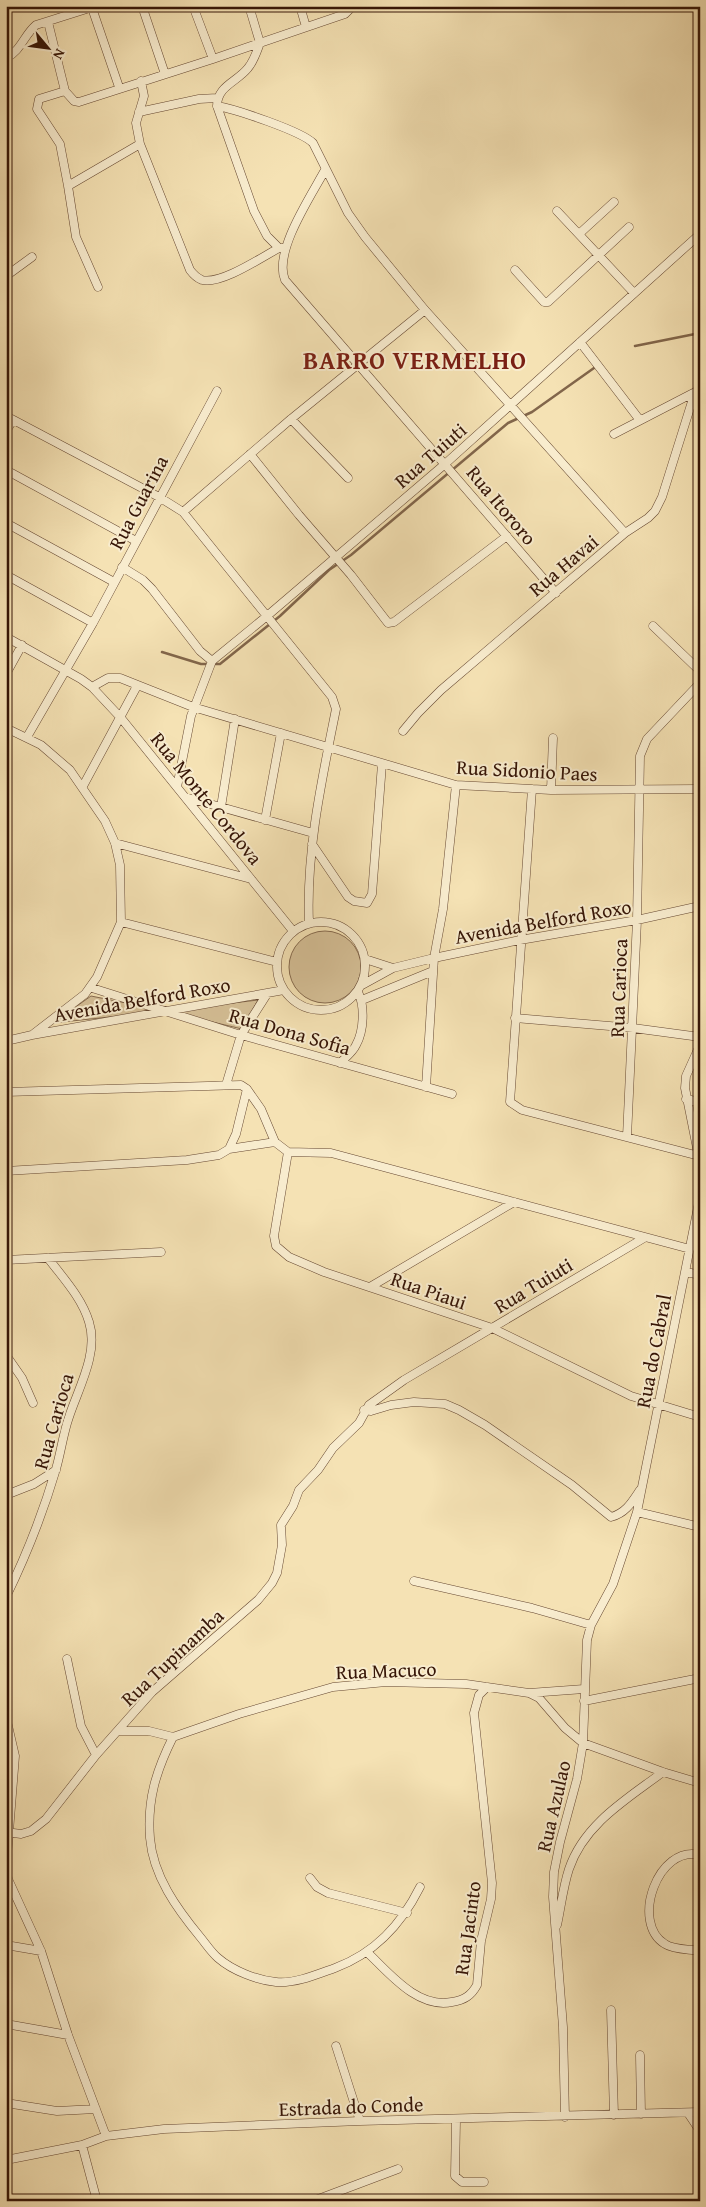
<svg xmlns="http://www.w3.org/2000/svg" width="706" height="2207" font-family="'Gentium Book Plus',serif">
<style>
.green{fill:#d5bf96;stroke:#866a4e}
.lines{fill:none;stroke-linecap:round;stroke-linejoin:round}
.stream{stroke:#82664b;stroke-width:2.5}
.minor-casing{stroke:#664832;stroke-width:9}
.minor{stroke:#f8ecce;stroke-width:8}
.labels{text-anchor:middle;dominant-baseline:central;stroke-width:4;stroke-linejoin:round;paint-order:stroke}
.street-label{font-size:20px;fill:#361506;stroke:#f8ecce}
.district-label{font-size:25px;font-weight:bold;letter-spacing:1px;fill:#7a1f14;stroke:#f8ecce}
</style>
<rect width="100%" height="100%" fill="#f5e2b4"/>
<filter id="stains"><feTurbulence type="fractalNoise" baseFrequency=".004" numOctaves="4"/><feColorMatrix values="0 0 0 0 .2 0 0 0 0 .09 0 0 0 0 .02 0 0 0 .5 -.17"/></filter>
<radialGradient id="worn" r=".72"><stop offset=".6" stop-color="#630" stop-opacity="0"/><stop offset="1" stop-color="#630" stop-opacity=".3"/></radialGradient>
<path class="green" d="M289 967a36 36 0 1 1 72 0a36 36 0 1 1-72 0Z
M91 996 166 1011 258 1000 242 1029 166 1011 53 1023Z"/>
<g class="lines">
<path class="stream" d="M635 346 700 333
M162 652 201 664H208
M214 664H220L280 616 329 570 351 555 508 423 532 412 594 368"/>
<defs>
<path id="minor" d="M142 6 165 74
M193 6 213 59
M249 6 260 43C257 51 254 61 248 68 237 82 217 86 217 106L254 211 267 236 279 248
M300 6 306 27
M92 8 119 87
M48 22 65 91 74 101 79 102 213 59 345 14 353 6
M6 58C21 51 24 35 36 25L96 6
M65 91 39 99 37 109 60 144 68 186 140 144 190 270C193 274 197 278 202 280 221 285 262 257 279 248H284
M217 106C235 109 301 131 313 143L348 213 365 237 425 310 625 533
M139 112 199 99 217 98
M140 144 136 123 144 96 141 81
M325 170C311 196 273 252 285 280L556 593
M68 186 76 237 98 287
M557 211 634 293
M579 234 614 202
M515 270 544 302H548L629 227
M6 276 32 257
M580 342 639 419
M6 416 159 497 183 512 332 697 336 709C322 779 306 851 309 923
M291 419 348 478
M6 431 13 420
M614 434 699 390
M250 454 299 515 351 575 388 623 394 622 507 536
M6 470 136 541
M183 512 291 419 425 310
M6 523 114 582
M122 567 143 580 152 589 200 651 212 661
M6 575 93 623
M653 626 700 671
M6 637 81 679 92 687 121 718 293 931
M6 674 22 645
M92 687 108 678H120L193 707 456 785 551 790 700 789
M6 728 41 745 70 770 105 821 115 843 120 865 121 922 97 977 85 994 32 1035
M403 731 418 713 441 690 625 533 648 518 655 511 662 497 695 392
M27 737 93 623 217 391
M83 786 137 686
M177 787 191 716 212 661 267 616 445 464 700 234
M532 789 510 1102 522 1110 699 1156
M551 790 553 738
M185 797 313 833
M221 807 235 719
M265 820 281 733
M115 843 251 879
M312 844 348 897 354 901 367 903 372 894 382 764
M277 966a44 44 0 1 1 88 0a44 44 0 1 1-88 0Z
M121 922 277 962
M365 959 393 968
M362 985 393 968 434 958 520 940 637 920 700 906
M92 988 241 1035 452 1094
M362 1000 433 971
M515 1018 633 1028 700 1037
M6 1041 32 1035 284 990
M700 1045 686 1076 685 1088 700 1163
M340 1063C346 1057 353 1052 356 1045 364 1031 365 1006 358 992
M226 1085 241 1035 267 994
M426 1087 434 958 443 909 456 785
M247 1089 261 1109 275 1142 288 1152 274 1236 276 1246 289 1257 324 1272 492 1328 631 1396 700 1417
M6 1092 241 1085 247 1089 236 1134 229 1149 219 1155 187 1160 6 1171
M686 1099 700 1102
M627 1137 637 920 640 756 647 739 700 683
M229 1149 275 1142
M288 1152 331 1153 690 1249
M6 1260 161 1252
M686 1272 700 1275
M370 1287 514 1202
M6 1355 22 1378 33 1403
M364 1410 371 1411 391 1405 414 1402 445 1404 459 1410 485 1425 572 1485 611 1517C626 1513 632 1502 640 1490
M6 1495 34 1484 56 1470
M637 1512 700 1527
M414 1581 532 1608 591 1625
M6 1597C26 1556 43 1513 56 1469 61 1452 63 1434 69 1417 78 1389 99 1353 89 1322 82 1298 63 1278 48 1258
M67 1659 81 1726 96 1755
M529 1693 584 1689
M584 1701 700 1678
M6 1717 15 1756 6 1869 8 1879 41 1951 68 2035 106 2136
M118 1731H149L173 1737 239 1714 333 1687 386 1682 466 1684 529 1693 539 1698 565 1728 583 1743 663 1772 700 1783
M173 1737C156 1771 147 1800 150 1838 153 1876 177 1909 201 1938 206 1944 211 1952 218 1958 233 1971 257 1980 276 1982 295 1984 318 1974 335 1968 375 1953 401 1925 420 1887
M6 1832 21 1834 31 1831 46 1819 96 1755 152 1692 258 1600 272 1583 277 1573 282 1545 281 1525 293 1506 299 1490 318 1470 333 1448 359 1423 369 1405 404 1380 644 1238
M700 1855C658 1844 630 1923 665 1944 674 1950 689 1949 700 1951
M310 1878 317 1887 328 1893 407 1913
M557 1925C561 1907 563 1887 569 1869 584 1824 627 1799 663 1772
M6 1945 41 1951
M368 1953C390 1974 418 2009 452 2002 464 2000 471 1996 477 1985L481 1941 491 1899 492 1883 474 1713 479 1695 487 1687
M611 2010 614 2115
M6 2024 68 2035
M336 2046 360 2121
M640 2055 641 2114
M6 2103 57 2111 96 2109
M688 2113 700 2131
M565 2117 563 2027 553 1897 554 1872 560 1842 577 1779 583 1743 587 1640 591 1625 613 1584 637 1512 700 1197
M456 2120 455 2176 462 2182H484
M82 2145 97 2201
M6 2160 82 2145 106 2136 164 2129 360 2121 700 2112
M313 2201 398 2169"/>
</defs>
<use href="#minor" class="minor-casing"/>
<use href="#minor" class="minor"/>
</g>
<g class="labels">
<g class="street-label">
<text transform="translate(430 455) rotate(-41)">Rua Tuiuti</text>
<text transform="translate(138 502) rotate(-62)">Rua Guarina</text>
<text transform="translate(502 505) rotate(50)">Rua Itororo</text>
<text transform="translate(563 565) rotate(-40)">Rua Havai</text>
<text transform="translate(527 770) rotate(3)">Rua Sidonio Paes</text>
<text transform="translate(207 798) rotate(51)">Rua Monte Cordova</text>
<text transform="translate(543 921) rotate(-10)">Avenida Belford Roxo</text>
<text transform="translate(618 988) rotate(-88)">Rua Carioca</text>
<text transform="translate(142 999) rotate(-10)">Avenida Belford Roxo</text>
<text transform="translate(290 1031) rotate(16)">Rua Dona Sofia</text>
<text transform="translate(533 1285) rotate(-31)">Rua Tuiuti</text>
<text transform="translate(429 1290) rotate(19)">Rua Piaui</text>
<text transform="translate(653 1351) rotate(-79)">Rua do Cabral</text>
<text transform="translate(53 1421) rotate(-74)">Rua Carioca</text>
<text transform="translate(172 1657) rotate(-43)">Rua Tupinamba</text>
<text transform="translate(386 1670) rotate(-2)">Rua Macuco</text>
<text transform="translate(553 1806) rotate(-77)">Rua Azulao</text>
<text transform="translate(467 1928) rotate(-82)">Rua Jacinto</text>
<text transform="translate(351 2106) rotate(-2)">Estrada do Conde</text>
</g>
<g class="district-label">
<text x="415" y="360">BARRO VERMELHO</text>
</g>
</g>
<rect width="706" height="2207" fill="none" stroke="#f5e2b4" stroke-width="25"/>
<rect x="8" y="8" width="691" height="2192" fill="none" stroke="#361506" stroke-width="2.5"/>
<rect x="12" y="12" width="681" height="2182" fill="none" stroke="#361506"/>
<g transform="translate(48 48) rotate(119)" stroke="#f8ecce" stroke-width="4" paint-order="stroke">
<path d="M0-4L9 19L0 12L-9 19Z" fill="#361506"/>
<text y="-8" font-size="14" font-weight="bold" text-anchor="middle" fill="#361506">N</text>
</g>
<rect width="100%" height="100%" filter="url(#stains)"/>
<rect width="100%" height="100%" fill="url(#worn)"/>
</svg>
